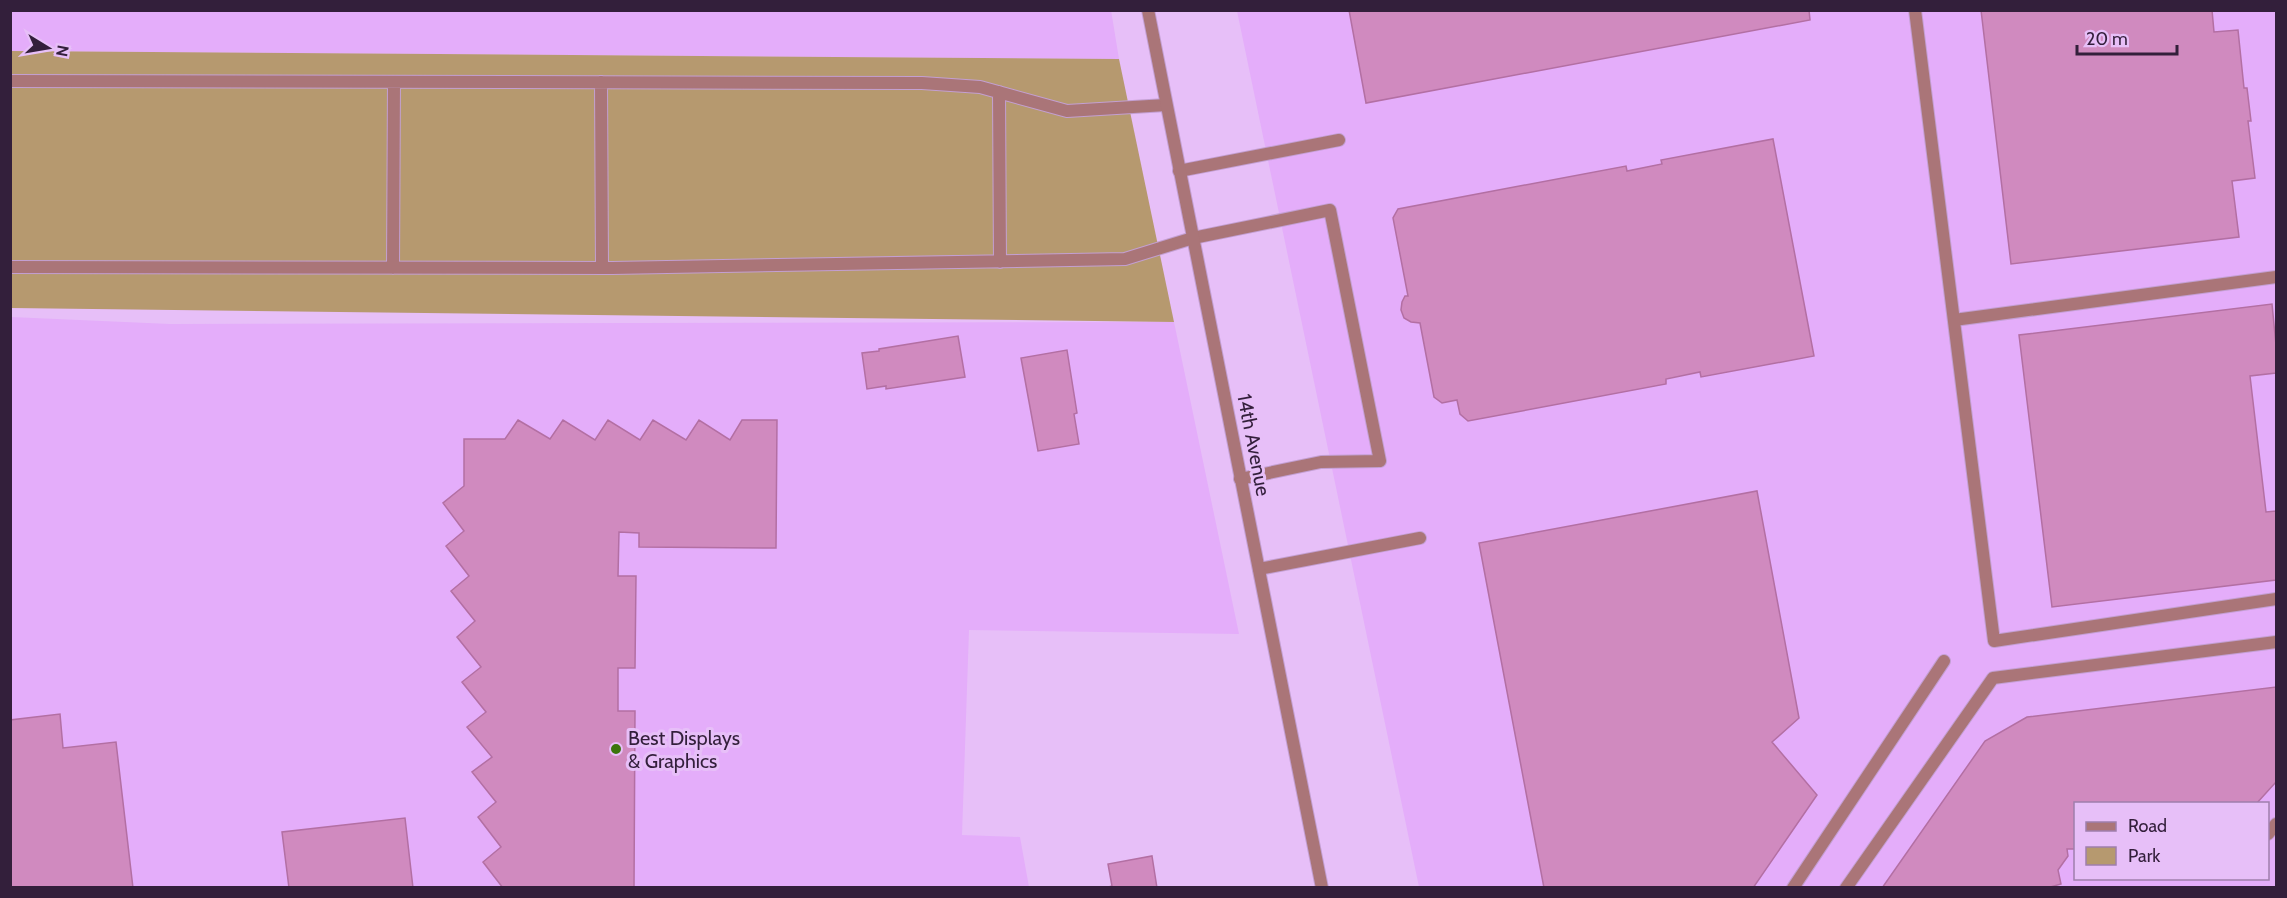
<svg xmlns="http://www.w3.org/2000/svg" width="2287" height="898" font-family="Cabin,sans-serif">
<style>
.built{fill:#e4adfa;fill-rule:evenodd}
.green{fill:#b6996f}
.building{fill:#d08abf;stroke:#b36fa3;stroke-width:1.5}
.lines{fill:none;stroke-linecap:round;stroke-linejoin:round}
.service-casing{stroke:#c39fd2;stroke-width:14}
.minor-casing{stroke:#c39fd2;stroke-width:14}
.service{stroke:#aa7578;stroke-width:12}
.minor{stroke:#aa7578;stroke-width:12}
.poi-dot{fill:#3a750c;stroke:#e7bff8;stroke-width:2}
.labels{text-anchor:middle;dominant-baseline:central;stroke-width:6;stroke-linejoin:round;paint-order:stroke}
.street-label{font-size:20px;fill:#331f3b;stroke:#e7bff8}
.poi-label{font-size:20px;fill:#331f3b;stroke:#e7bff8;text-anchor:start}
</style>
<rect width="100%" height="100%" fill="#e7bff8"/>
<path class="built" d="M11 10H1111L1119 59 11 51Z
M1237 11H2276V887H1419ZM2076 804H2268V878H2076Z
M11 317 170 324 1174 322 1239 634 969 630 962 835 1020 837 1029 887 11 888Z"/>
<path class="green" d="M11 51 1119 59 1174 322 11 308Z"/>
<path class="building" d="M1349 10H1809L1810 20 1366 103Z
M1981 10H2212L2214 32 2238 30 2244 88H2247L2251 121H2248L2255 178 2232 181 2239 237 2011 264Z
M1773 139 1814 356 1701 377 1700 372 1666 379V384L1468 421 1460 414 1457 400 1442 403 1434 397 1420 323 1411 322 1404 318 1401 310 1402 302 1405 296H1408L1393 218 1398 209 1626 166 1627 171 1662 164 1661 160Z
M2272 304 2276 345V373L2250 376 2266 512 2276 511V580L2052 607 2019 335Z
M958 336 965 377 886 389V386L867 389 862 353 879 351V349Z
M1067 350 1077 413 1074 414 1079 444 1038 451 1021 358Z
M518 420 550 439 563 420 595 440 608 420 640 440 653 420 686 440 699 420 730 440 742 420H777L776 548 639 547V533L619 532 618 576H636L635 668H618V711H635L634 888H503L483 862 501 847 478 817 496 802 472 772 492 757 467 727 486 712 462 682 481 667 457 637 475 621 451 591 469 576 446 546 464 531 443 503 464 486V439H505Z
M1757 491 1799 718 1772 742 1817 795 1753 888H1544L1479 543Z
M2276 687V782L2256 804H2076V849H2067L2068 856 2058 870 2061 884 2047 888H1882L1985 741 2027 717Z
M60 714 63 748 116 742 133 888H10V720Z
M405 818 413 888H289L282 832Z
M1152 856 1157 888H1105L1112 886 1108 864Z"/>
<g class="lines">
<defs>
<path id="service" d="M1915 10 1994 641 2276 599
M10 81 922 83 980 87 1067 111 1166 105
M601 82 602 268
M999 92 1000 262
M1179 171 1339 140
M10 267 612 268 1125 259 1193 238 1330 210 1380 461 1321 462 1240 479
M393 268 394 82
M1954 320 2276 277
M1259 569 1420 538
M2268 834 2276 824
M1793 888 1944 661
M1846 888 1993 678 2276 642"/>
<path id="minor" d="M1148 10 1322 888"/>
</defs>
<use href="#service" class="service-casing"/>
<use href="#minor" class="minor-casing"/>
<use href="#service" class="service"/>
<use href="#minor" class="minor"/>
</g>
<circle class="poi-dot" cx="616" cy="749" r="6"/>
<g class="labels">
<g class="street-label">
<text transform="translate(1254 445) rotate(79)">14th Avenue</text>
</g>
<g class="poi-label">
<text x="628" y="738">Best Displays<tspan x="628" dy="23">&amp; Graphics</tspan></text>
</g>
</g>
<rect width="2287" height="898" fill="none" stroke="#331f3b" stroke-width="24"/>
<rect x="2074" y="802" width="195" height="78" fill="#e7bff8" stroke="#9f7fac" stroke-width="1.5"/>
<rect x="2086" y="822" width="30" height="9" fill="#aa7578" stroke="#9f7fac" stroke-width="1.5"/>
<text x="2128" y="832" font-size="18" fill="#331f3b">Road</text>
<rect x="2086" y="847" width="30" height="18" fill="#b6996f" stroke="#9f7fac" stroke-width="1.5"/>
<text x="2128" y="862" font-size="18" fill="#331f3b">Park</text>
<g transform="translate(48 48) rotate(101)" stroke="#e7bff8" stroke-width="4.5" paint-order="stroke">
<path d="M0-4.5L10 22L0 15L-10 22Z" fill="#331f3b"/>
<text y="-9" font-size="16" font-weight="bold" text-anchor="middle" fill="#331f3b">N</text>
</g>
<path d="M2077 45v9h100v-9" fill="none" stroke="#331f3b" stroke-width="3"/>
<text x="2086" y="45" font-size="18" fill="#331f3b" stroke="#e7bff8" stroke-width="4.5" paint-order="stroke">20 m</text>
</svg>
